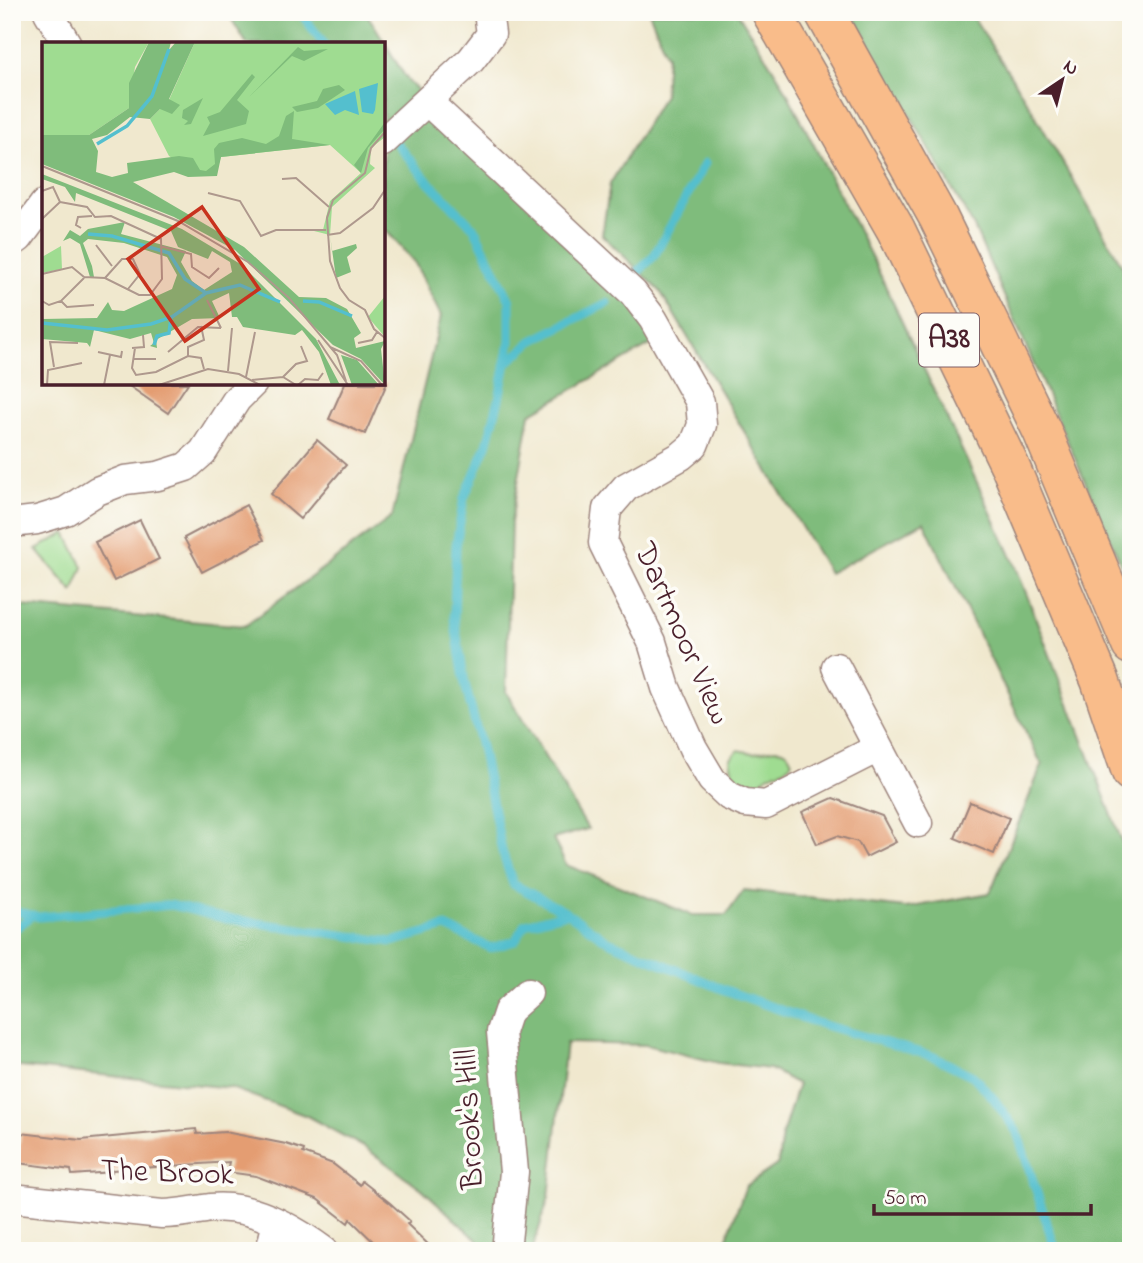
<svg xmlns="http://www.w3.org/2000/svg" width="1143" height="1263" font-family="'Indie Flower',sans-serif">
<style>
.green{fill:#9fdc91;stroke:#747e5e;stroke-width:2}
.forest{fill:#7fbc7b;stroke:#646e53;stroke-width:2}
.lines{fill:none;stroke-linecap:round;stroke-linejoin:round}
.stream{stroke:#54bfce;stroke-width:9}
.building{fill:#e49d72}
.minor-casing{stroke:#9d847c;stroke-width:31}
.highway-casing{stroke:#9d847c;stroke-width:41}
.minor{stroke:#fff;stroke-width:28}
.highway{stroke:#f9bc8a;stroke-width:38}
.labels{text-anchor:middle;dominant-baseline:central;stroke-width:7;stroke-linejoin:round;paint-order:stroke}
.shield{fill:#fdfcf7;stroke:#806168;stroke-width:2}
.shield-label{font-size:30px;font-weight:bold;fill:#4a1f2b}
.street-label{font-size:32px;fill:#4a1f2b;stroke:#fdfcf7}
.inset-river{fill:none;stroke:#54bfce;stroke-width:3.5}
.inset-road{fill:none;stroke:#ae988d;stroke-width:2}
.view{fill:#c8321e;fill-opacity:0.15;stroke:#c8321e;stroke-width:3.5}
.inset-edge{fill:none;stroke:#4a1f2b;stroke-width:3.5}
</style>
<rect width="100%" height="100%" fill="#fdfcf7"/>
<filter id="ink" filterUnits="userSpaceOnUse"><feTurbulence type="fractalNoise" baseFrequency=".0143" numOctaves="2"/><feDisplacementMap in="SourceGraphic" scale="14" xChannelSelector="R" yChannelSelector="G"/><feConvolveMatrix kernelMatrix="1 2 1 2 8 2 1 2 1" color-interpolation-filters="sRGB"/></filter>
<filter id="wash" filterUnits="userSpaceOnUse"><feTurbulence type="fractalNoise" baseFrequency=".00686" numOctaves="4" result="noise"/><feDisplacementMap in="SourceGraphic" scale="28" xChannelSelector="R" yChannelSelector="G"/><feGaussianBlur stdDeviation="1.57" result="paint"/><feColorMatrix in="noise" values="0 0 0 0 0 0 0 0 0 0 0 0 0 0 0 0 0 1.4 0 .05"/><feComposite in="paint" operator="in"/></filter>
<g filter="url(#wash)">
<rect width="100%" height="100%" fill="#f0e8ce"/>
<path class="green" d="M66 533 83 567 73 592 36 549Z
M774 749C785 749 788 751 792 761 787 772 778 770 769 775 764 778 759 784 754 785 738 790 731 771 730 759L738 750 753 753Z"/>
<path class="forest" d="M227 12H365C382 34 393 60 409 82L664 337 530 414 511 522 506 692 588 829 553 839 566 865 692 915H726L744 890 906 908 990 893 1042 765 924 522 829 573 660 291 602 235 610 184 664 95 667 56 649 12H737L781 81 876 266 1014 562 1131 865V1251H722L746 1186 778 1164 782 1135 798 1084 770 1069 719 1063 646 1045 566 1043 549 1197 532 1251H489L422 1189 364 1147 307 1116 231 1088 12 1066V605L245 626 392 517 441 316 415 263 383 227V44H247Z
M851 12H970L1031 108 1122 265 1131 287V587L974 227Z"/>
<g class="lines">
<path class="stream" d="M300 12 324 44
M393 139 427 180 474 228 510 301V342L499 399 487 445 464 498 456 546 454 618 465 684 482 751 502 851 513 884 567 913
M636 274 654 256 705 163
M505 365 532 341 607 303
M12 910 39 917 171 905 223 918 392 942 446 927 491 948 515 941 525 924 567 913 608 941 725 990 817 1023 932 1056 973 1076 994 1099 1017 1132 1056 1251
M12 931 33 915"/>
</g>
<g id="blocks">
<path class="building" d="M125 383H188L168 413Z
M345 383H387L365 434 329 419Z
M317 440 346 465 300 519 271 494Z
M246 505 264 540 202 572 184 538Z
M140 520 159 559 114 581 95 542Z
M833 798 882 816 896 842 866 857 858 842 837 836 817 844 802 812Z
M970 802 1009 818 994 854 955 838Z
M196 1129 197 1134 225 1132 286 1144 304 1150 303 1153 333 1164 360 1185 362 1181 390 1203 410 1221 407 1224 435 1251H383L350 1219 348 1223 317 1199 256 1176 227 1172 229 1162 112 1170V1172L72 1175 71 1170 18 1163 21 1133 81 1140Z"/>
</g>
</g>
<g filter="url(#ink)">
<use href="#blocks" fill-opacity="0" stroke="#9d847c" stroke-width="2"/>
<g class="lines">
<defs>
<path id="minor" d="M48 12 67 44
M428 102 633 293 653 319 700 402 702 425 694 445 681 456 626 487 607 509 603 543 652 642 666 688 693 748 712 780 729 796 745 803 766 805 878 748
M383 142 471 60 491 34 488 12
M12 243 19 238 44 204
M12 523 37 520 66 511 97 491 125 480 158 476 186 467 203 452 237 399 253 383
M836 667 918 823
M12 1198 162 1214C179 1214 195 1210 211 1208 251 1204 293 1228 324 1251
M270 1251 277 1222
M506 1251 514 1172 501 1032 508 1011 528 993"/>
<path id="highway" d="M771 12 896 230 1010 466 1100 680 1131 772
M824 12 938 217 1042 431 1131 645"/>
</defs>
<use href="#minor" class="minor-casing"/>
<use href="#highway" class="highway-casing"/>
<use href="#minor" class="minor"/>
<use href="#highway" class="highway"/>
</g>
</g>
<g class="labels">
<rect class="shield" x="919" y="313.5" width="60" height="53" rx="5"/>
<g class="shield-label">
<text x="949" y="340">A38</text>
</g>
<g class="street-label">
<text transform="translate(681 634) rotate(66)">Dartmoor View</text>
<text transform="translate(471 1119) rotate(-93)">Brook's Hill</text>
<text transform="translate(167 1174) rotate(2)">The Brook</text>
</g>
</g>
<g transform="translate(42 42)">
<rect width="343" height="343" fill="#f0e8ce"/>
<path d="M0 0H107L93 25 87 66 47 93H0ZM153 0H343V95L329 106 328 122 333 126 290 165 288 193 272 189 281 188 288 159 319 131 288 103 179 115 174 131H154L127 114 108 77 127 58ZM19 204 20 227 0 231V215ZM343 254V295L326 275Z" fill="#9fdc91"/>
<path d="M107 0H129L127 8 134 0H153L127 57 138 63 130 72 118 67 108 77 88 75 65 93 50 97 56 109 54 130 70 135 86 131 85 121 137 114 151 116 158 128 164 129 173 122 172 107 177 101 200 96 224 102 237 94 244 74 252 69 250 97 288 103 179 115 175 134 146 135 132 130 91 140 202 205 257 255 284 256 305 267 319 291 312 296 314 306 343 299 339 307 343 343 319 317 291 303 193 208 132 175 0 122V93H47L87 66V41ZM256 5 262 9 286 7 262 19 250 14 207 55ZM210 32 213 35 195 58 207 69 204 82 161 94 168 81 165 75 178 70ZM297 43 303 48 276 66 255 70 250 65 275 59 281 47ZM161 56 149 82 142 83 146 79 140 76 141 68ZM343 80V87L326 106 319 131 312 123ZM0 132 140 187 200 223 274 297 298 343H289L277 310 260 288 253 293 201 285 195 275H190L187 251 170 259 178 276 150 277 114 298 115 306 108 304 112 301 109 291 88 297 52 288 48 305 45 301 0 297V277L55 276 66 260 70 268 82 269 130 247 135 233 125 215 82 201 46 197 41 201 50 224 52 235H48L38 202 28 196 21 199 28 188 38 194 46 187 83 180 79 192 144 209 139 220 150 239 162 248 190 230 188 220 170 209 166 217 136 205 129 189 34 151 33 160 23 145 0 137ZM288 193 290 209 314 202 315 206 305 215 309 230 294 236ZM299 313 315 318 337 343H310Z" fill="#7fbc7b"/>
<path d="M336 41 333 68 331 72 320 70 317 47ZM313 49 317 73 303 68 293 73 283 62Z" fill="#54bfce"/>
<path class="inset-river" d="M55 102 85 84 110 54 127 7M46 192 70 194 127 211 143 237 164 251M261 259 277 260 310 274M0 281 65 288 109 282 130 275 164 251 198 243 238 260M112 303 115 294 127 291 129 276"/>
<path class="inset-road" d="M343 90 329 106 323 131 291 158 285 176 288 219 298 246 307 258 323 268 332 287 343 296M0 124 136 179 206 220 247 256 295 313 304 339M240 137 254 136 287 165M0 149 11 145 18 160M166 151 198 159 219 194 234 188H284M18 160 45 165 53 175 69 174 119 197 120 237 108 253H97L63 236 42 235M0 177 18 160M39 186 34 183 36 175 50 174M285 193 298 191 331 166 343 148M54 203 70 224M118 204 149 212 150 225 167 236 177 226M0 232 30 225 42 235M63 236 80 217H91L98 232 86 247M165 258 179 286M0 259 7 263 19 259 42 236M19 259 25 265 52 263M276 298 306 343M316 301 330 298 335 290M288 305 319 319 340 343M90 306 102 305 101 293M93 306 90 326 94 333 114 330 146 314 159 316 162 327M56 310 79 315 80 309M126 310 156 285 179 286M146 314V305L162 298 159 284M91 317H114M12 325 8 300 36 301M186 329 190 286M204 335 213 290M241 335 254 322 265 319 259 304M210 338 241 335 254 343M5 343 6 328 40 321M62 343 68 313M117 343 166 327 197 332 218 343M256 343 263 337 276 338 281 331"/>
<path class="view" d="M160 165 217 247 143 299 86 217Z"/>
<rect width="343" height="343" class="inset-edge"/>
</g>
<rect width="1143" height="1263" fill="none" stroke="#fdfcf7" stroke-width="42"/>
<g transform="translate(1062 80) rotate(35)" stroke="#fdfcf7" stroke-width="5" paint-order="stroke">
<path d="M0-5L12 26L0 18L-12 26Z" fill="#4a1f2b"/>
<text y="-10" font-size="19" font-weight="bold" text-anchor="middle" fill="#4a1f2b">N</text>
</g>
<path d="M874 1204v10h217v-10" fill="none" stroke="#4a1f2b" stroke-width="3.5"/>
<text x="884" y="1204" font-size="21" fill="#4a1f2b" stroke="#fdfcf7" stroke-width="5" paint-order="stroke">50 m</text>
</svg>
